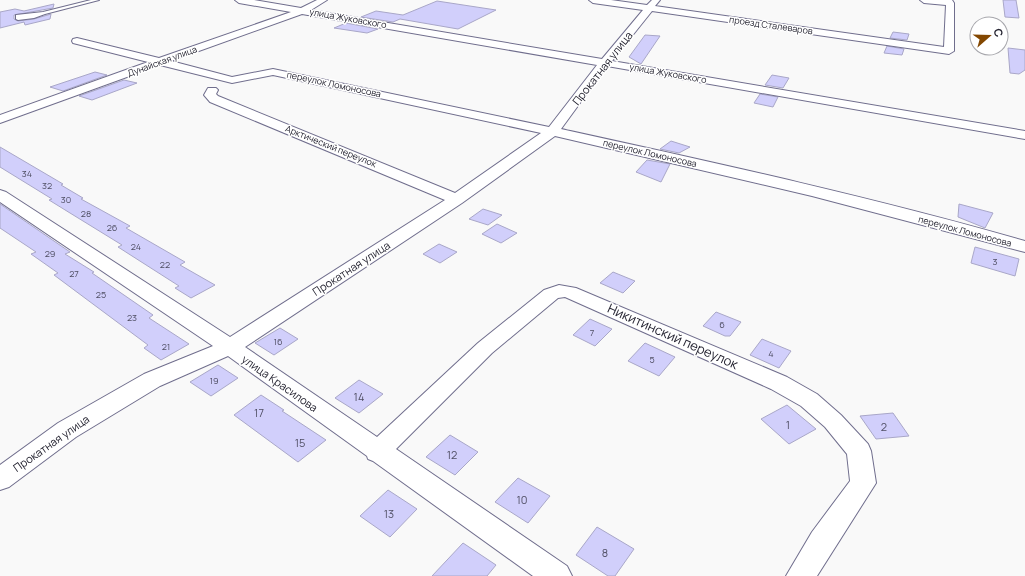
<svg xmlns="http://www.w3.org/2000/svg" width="1025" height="576" font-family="Manrope,sans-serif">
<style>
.building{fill:#d1cffb;stroke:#a9a7c8}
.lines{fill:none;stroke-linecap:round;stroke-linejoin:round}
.service-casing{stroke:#706e8d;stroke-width:2}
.minor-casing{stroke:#706e8d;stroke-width:2}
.service{fill:#fff;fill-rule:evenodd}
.minor{fill:#fff;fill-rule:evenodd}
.labels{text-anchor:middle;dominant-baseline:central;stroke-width:3;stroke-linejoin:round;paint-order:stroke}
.far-street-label{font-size:9px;fill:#242330;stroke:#fff}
.number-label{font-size:9px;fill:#4f4e63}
.street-label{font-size:11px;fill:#242330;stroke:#fff}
.near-number-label{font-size:11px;fill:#4f4e63}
.near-street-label{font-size:13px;fill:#242330;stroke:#fff}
</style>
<rect width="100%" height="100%" fill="#f9f9f9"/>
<path class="building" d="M1003 0H1016L1019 18 1005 17Z
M437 1 496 10 458 29 400 19 393 22 361 17 376 11 403 15Z
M54 4 53 8 14 15V19L18 21 34 19 51 14 50 19 25 25 24 22 0 28V12L15 9 24 11Z
M346 23 378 29 367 33 334 28Z
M893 32 909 34 907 40 890 38Z
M645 35 660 36 641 64 629 57Z
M887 46 904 49 902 55 884 53Z
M1008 48 1025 50V70L1019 74 1010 73Z
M95 72 107 75 63 91 50 87Z
M772 75 789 78 783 88 765 85Z
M124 80 137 83 92 100 79 96Z
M760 94 778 97 773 107 754 103Z
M671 141 690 147 679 153 660 149Z
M0 147 63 184 61 185 83 198 81 199 130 226 126 228 185 262 180 265 215 285 191 298 175 288 179 286 118 247 122 245 70 213 49 200 52 199 0 167Z
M647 160 670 164 661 182 636 172Z
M0 204 70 252 65 254 94 272 92 273 153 315 149 318 189 344 161 360 144 348 148 345 54 275 58 273 31 254 36 252 0 228Z
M959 204 993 213 985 228 958 217Z
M483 209 502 215 488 225 469 219Z
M497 224 517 233 501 243 482 234Z
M439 244 457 252 440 263 423 254Z
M975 247 1019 259 1015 276 971 263Z
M613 272 635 281 623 293 600 283Z
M716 312 741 322 730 336H725L703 326Z
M590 319 612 329 595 346 573 335Z
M280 328 298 339 274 355 255 343Z
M762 339 791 351 779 368 750 355Z
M645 343 675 357 659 376 628 361Z
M218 365 238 378 211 396 190 382Z
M359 380 383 394 359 413 335 398Z
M261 395 284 410 282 411 326 440 298 462 234 415Z
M787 405 816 429 789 444 761 419Z
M893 413 909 436 876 439 860 416Z
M450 435 478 452 455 475 426 457Z
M518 478 550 496 528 523 495 502Z
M388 490 417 509 390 537 360 516Z
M597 527 634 549 615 576H608L576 555Z
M463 543 496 565 487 576H432Z"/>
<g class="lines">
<defs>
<path id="service" d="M91 0H99L45 14 34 18 18 20 16 19V15L43 12Z"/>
<path id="minor" d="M235 0H254L301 8 317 0H327L311 10 602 59 643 10 593 3 589 0H611L647 5 652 0H660L655 6 944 47 946 5 924 3 920 0H952L954 3V51L949 54 652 11 612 61 1025 131V139L607 66 561 129C716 163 872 197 1025 241V252L812 196 555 136 462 203 245 347 377 437 478 343 544 290 559 285 576 288 787 377 817 394 841 415 868 444 871 451 876 483 817 576H786L812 532 850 481 847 454 825 427 801 406 771 389 565 297 558 298 492 353 396 449 567 566 572 576H533L373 461 368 459 367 456 228 356 160 386 76 437 9 487 0 490V465L58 423 144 374 213 346 0 202V190L6 192 230 337 445 200 210 102 204 95 208 88H216L218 90 216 94 218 96 455 193 541 133 273 75 232 83 160 65 0 123V115L148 62 73 43 72 41 73 39 77 38 159 58 291 12 239 3ZM302 14 597 65 549 127 273 69 232 77 171 61Z"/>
</defs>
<use href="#service" class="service-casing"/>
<use href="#minor" class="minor-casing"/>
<use href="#service" class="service"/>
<use href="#minor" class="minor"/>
</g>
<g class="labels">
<g class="far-street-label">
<text transform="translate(348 18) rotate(10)">улица Жуковского</text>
<text transform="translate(771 25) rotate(8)">проезд Сталеваров</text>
<text transform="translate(162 61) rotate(-20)">Дунайская улица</text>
<text transform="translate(668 73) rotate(10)">улица Жуковского</text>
<text transform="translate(334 84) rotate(12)">переулок Ломоносова</text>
<text transform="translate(331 146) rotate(22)">Арктический переулок</text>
<text transform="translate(650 153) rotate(13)">переулок Ломоносова</text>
<text transform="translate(965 231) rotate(15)">переулок Ломоносова</text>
</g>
<g class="number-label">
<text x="27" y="173">34</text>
<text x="47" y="185">32</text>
<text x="66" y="199">30</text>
<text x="86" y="213">28</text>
<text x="112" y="227">26</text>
<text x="136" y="246">24</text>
<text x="50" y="253">29</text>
<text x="995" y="261">3</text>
<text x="165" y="264">22</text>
<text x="74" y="273">27</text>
<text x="101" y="294">25</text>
<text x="132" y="317">23</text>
<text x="722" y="324">6</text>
<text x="592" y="332">7</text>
<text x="278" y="341">16</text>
<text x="166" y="346">21</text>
<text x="771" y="353">4</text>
<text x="652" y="359">5</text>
<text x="214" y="380">19</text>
</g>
<g class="street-label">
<text transform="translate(602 68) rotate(-52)">Прокатная улица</text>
<text transform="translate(351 268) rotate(-33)">Прокатная улица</text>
<text transform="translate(280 383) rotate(35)">улица Красилова</text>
<text transform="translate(51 443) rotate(-35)">Прокатная улица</text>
</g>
<g class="near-number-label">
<text x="359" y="396">14</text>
<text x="259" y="412">17</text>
<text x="788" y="424">1</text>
<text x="884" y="426">2</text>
<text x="300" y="442">15</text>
<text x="452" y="454">12</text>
<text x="522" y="499">10</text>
<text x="389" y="513">13</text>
<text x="605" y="552">8</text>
</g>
<g class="near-street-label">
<text transform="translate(673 336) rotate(24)">Никитинский переулок</text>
</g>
</g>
<g transform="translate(989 36) rotate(70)"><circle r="19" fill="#ffffff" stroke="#a7a7ac"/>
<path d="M0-3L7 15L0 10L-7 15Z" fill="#834701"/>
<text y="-6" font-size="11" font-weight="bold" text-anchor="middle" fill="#242330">С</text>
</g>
</svg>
